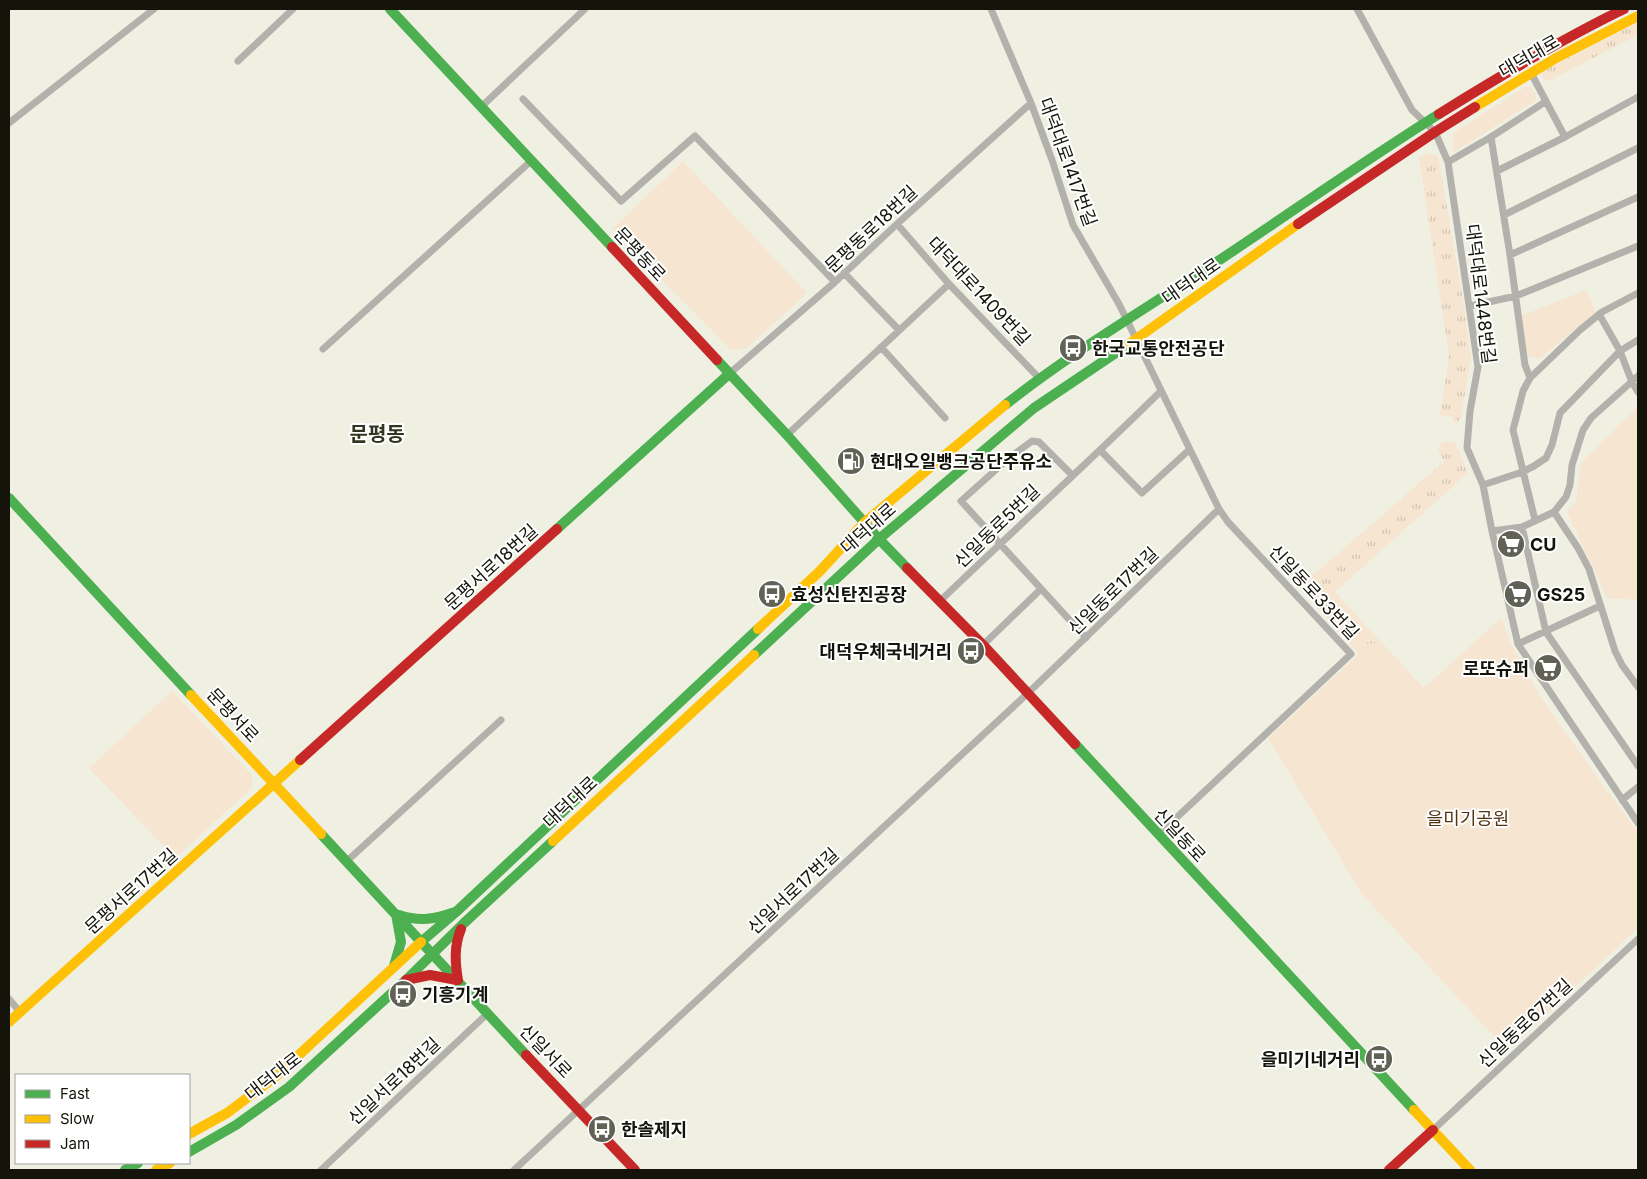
<svg xmlns="http://www.w3.org/2000/svg" width="1647" height="1179" font-family="Inter,'Noto Sans KR',sans-serif">
<style>
.grass{fill:url(#grass-tufts)}
.park{fill:#f6e6d1}
.lines{fill:none;stroke-linecap:round;stroke-linejoin:round}
.street{stroke:#b3b1ac;stroke-width:7}
.fast{stroke:#4caf50;stroke-width:10}
.slow{stroke:#ffc107;stroke-width:10}
.jam{stroke:#c62828;stroke-width:10}
.labels{text-anchor:middle;dominant-baseline:central;stroke-width:4;stroke-linejoin:round;paint-order:stroke}
.street-label{font-size:18px;fill:#14140b;stroke:#fff}
.poi-label{font-size:18px;font-weight:bold;fill:#14140b;stroke:#fff;text-anchor:start}
.park-label{font-size:18px;fill:#563411;stroke:#fff}
.quarter-label{font-size:20px;font-weight:bold;fill:#343520;stroke:#fff}
</style>
<defs>
<pattern id="grass-tufts" width="24" height="20" patternUnits="userSpaceOnUse" patternTransform="scale(1.25)"><rect width="24" height="20" fill="#f6e6d1"/><path d="M3 7l-1-3M5 7V3M7 7l1-3M15 17l-1-3M17 17v-4M19 17l1-3" fill="none" stroke="#d2c4b2"/></pattern>
</defs>
<rect width="100%" height="100%" fill="#eff0e2"/>
<path class="grass" d="M1638 22V35L1549 81 1543 79 1542 76 1543 71Z
M1428 153 1438 156 1464 306 1471 357 1461 417 1458 422H1453V417L1440 415 1449 356 1419 158Z
M1446 441 1455 442 1468 473 1335 592 1382 643 1351 645 1299 587 1445 461 1440 455 1438 448 1441 443Z"/>
<path class="park" d="M1525 87H1531L1536 95 1535 101 1453 153V133Z
M683 161 807 293 747 348 731 350 612 229Z
M1586 290 1596 312 1539 359 1528 356 1521 316Z
M1638 406V600L1607 598 1567 512 1576 501 1581 463Z
M1501 618 1512 646 1540 696 1597 777 1638 832V928L1507 1051 1361 893 1268 738 1359 654 1351 645 1382 643 1424 688Z
M172 691 252 775V788L175 858 89 768Z"/>
<g class="lines">
<path class="street" d="M991 9 1031 103 1052 160 1073 225 1119 304 1219 509 1228 522 1351 654 1158 835
M1357 9 1412 110 1435 132 1448 162 1478 367 1470 411 1467 448 1483 485 1492 531 1518 644 1638 823
M238 61 293 9
M1531 73 1565 137 1638 97
M523 99 621 201 695 136 835 282
M481 107 585 9
M9 123 154 9
M1491 137 1510 255 1525 365 1530 378 1523 391 1513 430 1535 520
M1448 162 1491 137 1545 102
M1497 171 1565 137
M1504 215 1638 148
M897 224 949 284 1039 378
M1510 255 1638 197
M844 273 899 330
M1470 306 1516 296 1638 246
M1599 314 1620 351 1632 382 1638 392
M881 347 945 418
M323 349 531 161
M729 374 835 282 897 224 1031 103
M1530 378 1580 330 1602 312 1638 293
M787 435 949 284
M1101 451 1142 493 1189 450
M1072 475 1039 442 1032 441 1009 458 961 501 1086 638
M1483 485 1522 472 1534 466 1546 458 1552 445 1560 413 1620 351 1638 340
M1554 512 1578 548 1589 569 1615 651 1622 665 1638 687
M1522 527 1546 632 1638 766
M1492 531 1522 527 1554 512 1566 497 1570 485 1572 465 1583 430 1591 418 1638 376
M940 601C1014 530 1089 462 1161 391
M1518 644 1600 606
M983 645 1040 590
M1622 800 1638 787
M347 861 501 720
M9 999 20 1012
M1433 1130 1638 939
M321 1170 487 1014
M514 1170 1027 694 1219 509"/>
<path class="fast" d="M390 9 612 247
M717 360 787 435 879 539 907 568
M1005 405C1072 352 1147 308 1218 261 1292 212 1364 161 1439 114
M9 498 191 695
M557 529 729 374
M754 655 879 539 1034 408 1129 344
M1075 744 1414 1110
M321 834 526 1055
M399 915C420 922 435 919 455 912
M421 942 456 912 758 629
M394 966 401 942 396 914
M189 1152 236 1125 289 1087 406 980 463 924 553 841
M125 1170 138 1163"/>
<path class="slow" d="M1475 107 1556 58 1638 16
M1129 344 1298 224
M758 629 820 571 865 522 1005 405
M191 695 321 834
M553 841 754 655
M9 1022 300 760
M1414 1110 1470 1170
M189 1134 227 1113 275 1077 421 942
M156 1170 170 1163"/>
<path class="jam" d="M1439 114C1500 76 1560 40 1624 9
M1298 224 1435 132 1475 107
M612 247 717 360
M907 568 983 645 1075 744
M300 760 557 529
M406 980 430 975 457 980
M458 980C455 962 454 946 461 929
M526 1055 635 1170
M1389 1170 1433 1130"/>
</g>
<defs>
<symbol id="bus-disc" viewBox="-11 -11 22 22"><circle r="9.5" fill="#616156" stroke="#fff"/><path d="M-5-6H5V4H4V6H2V4H-2V6H-4V4H-5ZM-3.5-4V0h7V-4ZM-3.5 1.2v1.5H-2V1.2ZM2 1.2v1.5H3.5V1.2Z" fill="#fff"/></symbol>
<symbol id="fuel-disc" viewBox="-11 -11 22 22"><circle r="9.5" fill="#616156" stroke="#fff"/><path d="M-5.5-6h7V0h2V4h1.3V-2.5L3-4.5l.8-.8L6-3V5H2.5V1h-1V6h-7ZM-4.2-4.7v3.2H.2V-4.7Z" fill="#fff"/></symbol>
<symbol id="supermarket-disc" viewBox="-11 -11 22 22"><circle r="9.5" fill="#616156" stroke="#fff"/><path d="M-6-5.5h2.5l.6 2H6L4.5 2H-2.5L-4.4-4H-6ZM-1.5 3.2a1.3 1.3 0 1 0 .1 0ZM3 3.2a1.3 1.3 0 1 0 .1 0Z" fill="#fff"/></symbol>
</defs>
<g fill-rule="evenodd">
<use href="#bus-disc" x="1057" y="332" width="32" height="32"/>
<use href="#fuel-disc" x="835" y="445" width="32" height="32"/>
<use href="#supermarket-disc" x="1495" y="528" width="32" height="32"/>
<use href="#bus-disc" x="756" y="578" width="32" height="32"/>
<use href="#supermarket-disc" x="1502" y="578" width="32" height="32"/>
<use href="#bus-disc" x="955" y="635" width="32" height="32"/>
<use href="#supermarket-disc" x="1532" y="652" width="32" height="32"/>
<use href="#bus-disc" x="387" y="978" width="32" height="32"/>
<use href="#bus-disc" x="1363" y="1043" width="32" height="32"/>
<use href="#bus-disc" x="586" y="1113" width="32" height="32"/>
</g>
<g class="labels">
<g class="street-label">
<text transform="translate(1529 56) rotate(-30)">대덕대로</text>
<text transform="translate(1068 162) rotate(70)">대덕대로1417번길</text>
<text transform="translate(871 229) rotate(-43)">문평동로18번길</text>
<text transform="translate(640 254) rotate(47)">문평동로</text>
<text transform="translate(1191 281) rotate(-35)">대덕대로</text>
<text transform="translate(979 291) rotate(47)">대덕대로1409번길</text>
<text transform="translate(1481 294) rotate(83)">대덕대로1448번길</text>
<text transform="translate(997 526) rotate(-44)">신일동로5번길</text>
<text transform="translate(868 528) rotate(-41)">대덕대로</text>
<text transform="translate(491 567) rotate(-42)">문평서로18번길</text>
<text transform="translate(1113 591) rotate(-44)">신일동로17번길</text>
<text transform="translate(1314 592) rotate(47)">신일동로33번길</text>
<text transform="translate(233 715) rotate(47)">문평서로</text>
<text transform="translate(570 802) rotate(-43)">대덕대로</text>
<text transform="translate(1180 835) rotate(47)">신일동로</text>
<text transform="translate(131 891) rotate(-42)">문평서로17번길</text>
<text transform="translate(793 891) rotate(-43)">신일서로17번길</text>
<text transform="translate(1525 1023) rotate(-43)">신일동로67번길</text>
<text transform="translate(546 1051) rotate(46)">신일서로</text>
<text transform="translate(273 1076) rotate(-38)">대덕대로</text>
<text transform="translate(394 1081) rotate(-43)">신일서로18번길</text>
</g>
<g class="poi-label">
<text x="1092" y="348">한국교통안전공단</text>
<text x="870" y="461">현대오일뱅크공단주유소</text>
<text x="1530" y="544">CU</text>
<text x="791" y="594">효성신탄진공장</text>
<text x="1537" y="594">GS25</text>
<text x="952" y="651" text-anchor="end">대덕우체국네거리</text>
<text x="1529" y="668" text-anchor="end">로또슈퍼</text>
<text x="422" y="994">기흥기계</text>
<text x="1360" y="1059" text-anchor="end">을미기네거리</text>
<text x="621" y="1129">한솔제지</text>
</g>
<g class="park-label">
<text x="1468" y="818">을미기공원</text>
</g>
<g class="quarter-label">
<text x="377" y="434">문평동</text>
</g>
</g>
<rect width="1647" height="1179" fill="none" stroke="#14140b" stroke-width="20"/>
<rect x="15" y="1074" width="175" height="90" fill="#ffffff" stroke="#a1a19d"/>
<rect x="25" y="1090" width="25" height="8" fill="#4caf50" stroke="#a1a19d"/>
<text x="60" y="1099" font-size="15" fill="#14140b">Fast</text>
<rect x="25" y="1115" width="25" height="8" fill="#ffc107" stroke="#a1a19d"/>
<text x="60" y="1124" font-size="15" fill="#14140b">Slow</text>
<rect x="25" y="1140" width="25" height="8" fill="#c62828" stroke="#a1a19d"/>
<text x="60" y="1149" font-size="15" fill="#14140b">Jam</text>
</svg>
